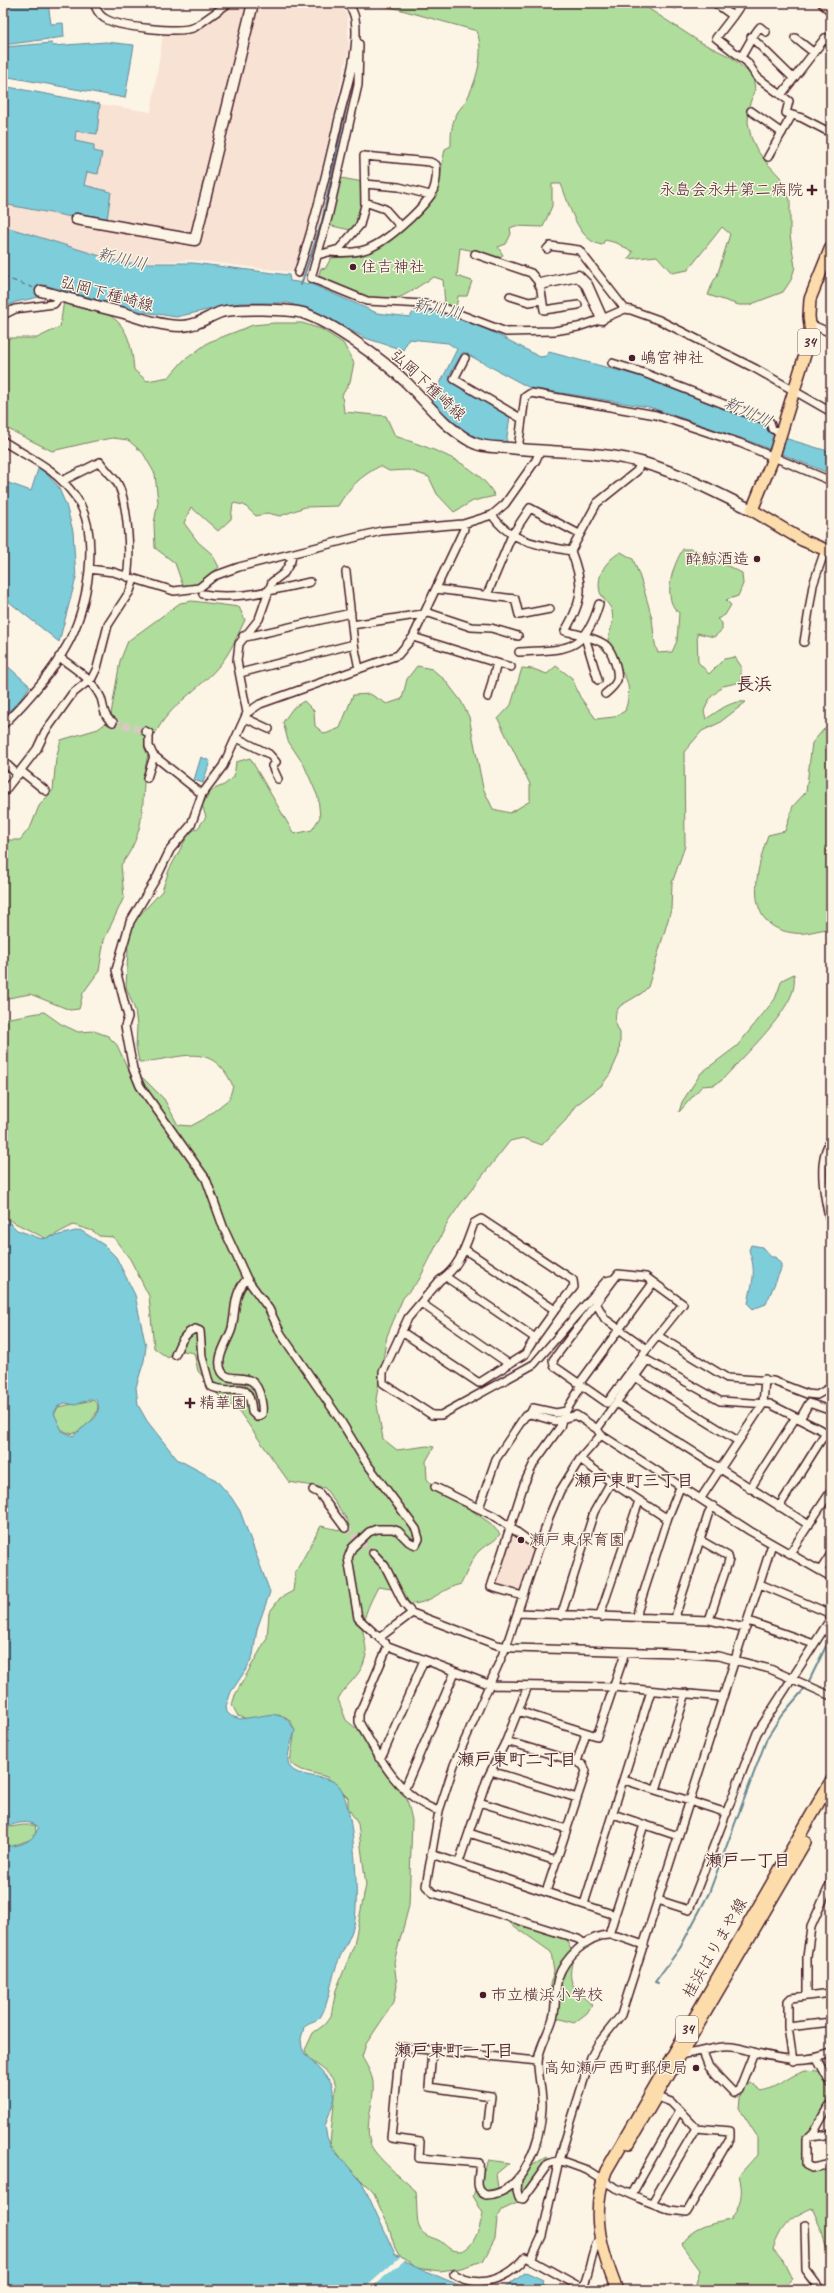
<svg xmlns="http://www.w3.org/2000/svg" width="834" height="2293" font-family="Caveat,'Klee One',sans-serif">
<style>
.built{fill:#f8e2d4}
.green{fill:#afdd9c;stroke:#7c7e64}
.water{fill:#7ecdda;stroke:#698794;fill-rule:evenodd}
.pier{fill:#fcf5e5}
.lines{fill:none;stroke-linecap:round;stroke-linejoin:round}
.stream{stroke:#698794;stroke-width:2}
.ferry{stroke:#5a5360;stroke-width:1;stroke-dasharray:5 4;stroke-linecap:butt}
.street-tunnel{stroke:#d8cac0;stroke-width:7;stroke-dasharray:7 3.5;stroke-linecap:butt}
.street-casing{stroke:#4a1f2b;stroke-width:10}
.secondary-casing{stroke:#4a1f2b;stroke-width:13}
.primary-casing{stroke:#4a1f2b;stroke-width:14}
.street{stroke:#fcf5e5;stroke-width:7}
.secondary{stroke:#fcf5e5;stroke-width:10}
.primary{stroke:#fddcac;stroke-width:11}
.poi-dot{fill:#4a1f2b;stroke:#fcf5e5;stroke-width:1.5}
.labels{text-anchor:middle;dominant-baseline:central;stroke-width:3;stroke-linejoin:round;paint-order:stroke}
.shield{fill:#fcf5e5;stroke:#7f5f63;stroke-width:1}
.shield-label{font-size:15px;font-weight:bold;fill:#4a1f2b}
.poi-label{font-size:16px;fill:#4a1f2b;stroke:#fcf5e5;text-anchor:start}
.street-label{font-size:16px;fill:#4a1f2b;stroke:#fcf5e5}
.water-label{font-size:17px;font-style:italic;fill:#5a5360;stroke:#fcf5e5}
.neighbourhood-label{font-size:17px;font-weight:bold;fill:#4a1f2b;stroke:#fcf5e5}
.quarter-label{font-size:18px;font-weight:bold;fill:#4a1f2b;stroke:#fcf5e5}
</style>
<rect width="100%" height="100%" fill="#fcf5e5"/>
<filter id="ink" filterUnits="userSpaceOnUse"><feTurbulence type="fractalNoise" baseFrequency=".025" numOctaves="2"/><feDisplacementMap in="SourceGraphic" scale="8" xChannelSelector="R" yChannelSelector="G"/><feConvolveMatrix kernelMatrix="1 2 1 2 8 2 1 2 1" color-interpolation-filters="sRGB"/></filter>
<g filter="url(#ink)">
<path class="built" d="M237 3H315L340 7 347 13 349 48 298 273 192 260 123 263 3 226V204L76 218 86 172 98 174 94 145 75 141 76 131 97 134 100 104 151 112 163 34 193 33Z
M514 1533 532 1547 534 1552 521 1590 517 1592 497 1586 495 1581 509 1535Z"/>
<path class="green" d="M369 3H507L523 8 549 3H640L700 42 731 57 753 76 755 89 749 106 748 122 751 137 757 150 766 162 780 177 790 200V235L795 267 791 280 783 292 749 305H739L708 295 713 282 717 276 730 234 722 227 688 270 672 273 657 256 628 259 633 252 617 243 605 240 602 245C577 241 569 203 561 184H552V206L543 227 515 226 510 228 511 234 506 244 498 247 503 255 497 259 483 253 460 248 457 276 472 281 467 296H458L456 309 445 304 443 280 434 277C421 284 408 295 393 300 374 307 337 285 318 277L321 268 325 269 331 258 358 256 392 237 431 199 439 180 445 149 451 146C451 136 451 125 456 115 459 109 465 104 468 97 478 76 484 53 477 31L398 9Z
M341 178 363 182C362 199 364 218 350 230L328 225Z
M64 300C111 311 130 317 134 370L147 381 169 377 183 361 209 342 253 325 274 323H302L321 329 343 343 354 363 350 382 342 395 344 412 386 416 395 436C429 448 477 462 495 496L473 501 454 512 437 494 429 477 409 470 389 471 380 466C361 476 349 487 338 506L305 507 280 516 267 513 256 516 244 505 233 503 231 519 218 531 191 507 184 523 198 542 212 554 219 567 199 585 184 589 175 563 155 548 154 523 158 502 155 474 143 453 128 440 113 438 95 441 52 451 8 429 3 422V338H37L60 327Z
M683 549H693L742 573 743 584 738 596 726 600 731 605 725 615 717 619 722 623V630L714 637 697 633 698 662 709 674 724 659 735 657 741 666V682L723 686 710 698 704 711 706 719C719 711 730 700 746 702L719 723 702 731 684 752 685 846 672 883 671 910 648 987 642 993 620 1006 616 1012 615 1022 620 1033V1041L619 1054 610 1074 601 1086 575 1106 566 1120 542 1145 523 1138 510 1141 461 1203 448 1222 419 1280 403 1298 387 1336 376 1399 383 1439 397 1450 427 1446 434 1447 426 1461 427 1479 438 1491 449 1495 490 1523 500 1534C493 1544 488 1543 480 1550 471 1558 467 1573 461 1584 442 1588 431 1604 411 1604L398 1590 378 1587C371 1601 363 1615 363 1631 364 1640 368 1651 365 1659 361 1676 346 1684 338 1699L346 1720 357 1729 383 1766 406 1795 412 1820 409 1906 394 1962 397 1986 394 2002 366 2044 362 2057C366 2064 372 2074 373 2082 375 2102 364 2123 370 2143 373 2155 406 2182 416 2191 417 2200 416 2222 420 2229 424 2236 431 2237 438 2240 443 2242 448 2249 453 2250 473 2257 480 2226 483 2213L473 2196 479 2180 489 2160 509 2163 496 2174 498 2188 507 2186 525 2170 546 2157 549 2162 528 2193 517 2203 502 2210 497 2219 495 2239 483 2261 461 2268 440 2271 416 2268 399 2255 395 2248 388 2225 373 2192 347 2166 330 2143 336 2085C332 2074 318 2065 308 2059L305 2050 313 2033 324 2025 331 2016 336 1990 354 1945 366 1885 358 1824 348 1808V1798L327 1777 302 1770 291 1764C289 1752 297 1737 293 1726 284 1706 266 1720 253 1720 248 1720 243 1717 238 1716L232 1705 235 1695 267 1638 269 1613 280 1598 293 1591 295 1573 321 1526 344 1531 348 1528V1521L325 1488 289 1482 236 1407 225 1403 198 1371 194 1353 178 1350 168 1358 154 1348 149 1296 130 1259 113 1237 99 1236 93 1231 73 1225 47 1239 7 1219 3 1214V1019L44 1012 61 1024 78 1032 94 1031 108 1036 117 1045 127 1067 144 1079 164 1099 178 1125 191 1126 204 1119 229 1099 233 1086C211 1038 180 1060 139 1062L136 1046 137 1026 135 1010 126 987 128 950 125 931 162 891 169 870 189 833 198 828 206 817 202 805 212 790 224 785 234 777 236 762 250 758 294 834 312 830 320 817 318 797 304 765 288 741 283 722 293 708 304 701 314 711 315 726 325 734 340 728 353 695 370 694 387 704 402 699 407 679 417 666 432 669 445 680 461 701 469 717 483 788 493 809 510 813 530 801V784L498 719 511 705 522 668 533 669 547 674 556 666 572 678 580 697 596 719 614 717 625 711C638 669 611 674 608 644 607 633 615 626 612 611 610 604 602 599 600 592 596 575 606 560 621 552L633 559C641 578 647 599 652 619 654 631 653 641 658 653L672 652 677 641 679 613C661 599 673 565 683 549Z
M192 601 239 607 245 620C237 636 230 654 218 667 195 694 163 708 151 744 136 788 154 822 121 865L124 897 104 940 99 971 83 993 79 1009 70 1010 30 994 3 999V840H20L31 826 39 806 53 790 56 758 61 740 98 729 110 720 120 661 128 641 180 603Z
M831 728V929C818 929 807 935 794 933 741 927 756 870 768 835L785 831 793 806 806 792 812 743 824 729Z
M794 974C795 983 794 990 790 998 777 1025 742 1058 721 1081L714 1085 702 1086 679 1112 682 1102 701 1073 737 1046 775 999 782 980Z
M93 1400 98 1405C97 1420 85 1427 73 1434 61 1431 57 1427 54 1415L58 1407Z
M23 1825H35L36 1832 32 1839 10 1847 3 1846V1828Z
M507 1921 552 1932 566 1940 574 1955C566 1983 572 1987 592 2005L587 2013 574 2023 557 2018 550 1984 554 1971 551 1952Z
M805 2070 818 2071 826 2079 829 2106 801 2154 810 2169 831 2171V2269L822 2230 812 2208C789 2218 782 2225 773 2249L783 2261 792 2279 780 2290H694L700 2270 681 2244C694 2226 710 2224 731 2220 741 2202 744 2195 739 2175L757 2155V2136L739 2108 741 2089 750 2082 762 2091C778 2087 790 2076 805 2070Z"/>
<path class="water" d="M3 3H48L51 24 63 23 64 37 3 45Z
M106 42 134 45 125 98 3 76V47L52 43 53 46Z
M3 86 100 104 97 134 76 131 75 141 94 145V151L102 153 98 174 87 172 84 185 111 192 107 220 78 214 77 218 3 204Z
M3 226 123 263H193L289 275 290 281 311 284 377 313 410 317 417 306C463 315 499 335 540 357L546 356 549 352 654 380 769 424 771 434 831 452V474L754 443 649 407 530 388 463 352 449 376 450 381 510 416 506 444C467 441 458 428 430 404L457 349 448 343 409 339 403 350 365 338 318 313 288 303H239L176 317 138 311 44 285 39 297 16 302 3 308Z
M39 466 58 486 66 505 73 531 76 578 59 642 8 601 3 607V481L31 491Z
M3 662 30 686 18 703 3 716Z
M201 757 210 761 203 783 194 780Z
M3 1216 17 1230 42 1239 80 1230 104 1245 116 1257 135 1295 146 1347 144 1361 136 1387 138 1405 147 1421 177 1459 216 1480 231 1497 240 1511 270 1592 257 1629 253 1655 247 1668 231 1692 226 1706 227 1712 231 1716 241 1719 273 1714 286 1718 295 1730C293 1739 288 1751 288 1760 289 1782 329 1771 340 1787 354 1807 360 1901 354 1925 350 1940 341 1952 336 1967 331 1982 329 2002 321 2016 318 2022 308 2021 304 2027L301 2039 302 2048 305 2054 331 2082 335 2098 325 2126 327 2137 332 2148 362 2182 395 2254 405 2260 404 2262 471 2290H3V1846C18 1847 33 1843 38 1828 30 1818 14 1824 3 1828ZM89 1399 96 1400 99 1407 96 1417 73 1436 62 1431 54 1413 58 1406 65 1403 75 1405Z
M751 1245 762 1247 771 1257H775L781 1264V1269L766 1304 753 1309 748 1304C752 1280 757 1274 749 1250Z
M526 2272 543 2280 542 2284 552 2290H494L506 2287Z"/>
<path class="pier" d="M400 2257 405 2260 368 2290 366 2287Z"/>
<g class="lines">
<path class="stream" d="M301 285 322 221 351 84
M828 1382 831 1380
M808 1683 831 1636
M658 1983 655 1982 680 1948 709 1893 767 1738 781 1716 806 1687"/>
<path class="ferry" d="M3 277 37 289"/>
<path class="street-tunnel" d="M113 722 145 731
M345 1528 373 1553"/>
<defs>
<path id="street" d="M94 3C96 9 99 15 104 18 117 27 181 34 195 27L229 3
M674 3 675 4
M715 3 733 16 716 38 747 62 757 77 789 101 786 113 802 118 831 133
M733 16 742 3
M751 37 793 78
M795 38 813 52
M356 40 359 44 358 85 328 217 311 278 367 301 424 304 446 309 506 332 554 331 578 327 602 319 625 309 631 310 659 320 756 369 831 412
M741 57C748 46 752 36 760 27L766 32
M781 95 825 38 831 43
M751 111 782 133
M768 157 792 115
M365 184 399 187 430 195
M365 202 385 209 400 226
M547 249 550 246 579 250 625 309
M475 254 531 273 540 284 544 310 578 305
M318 255 339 249 360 225 365 205 364 156 430 162 436 165C437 174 436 186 431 195 419 212 385 244 364 250 353 253 342 253 330 252
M298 273C315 222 327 170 339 118 346 90 356 61 356 32 356 21 355 7 344 3
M510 296 529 302 542 300
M3 315 15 309 54 304 60 296
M810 324 831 333
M465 358 454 379 522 419
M612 363 644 373 770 422 772 429 781 432
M3 441C32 460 53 466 75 496 102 533 88 610 66 647 50 676 26 702 3 725
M518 449 525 397 531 393 656 415 740 443 831 481
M62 481 100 462C105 469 111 475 116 481 128 498 131 556 127 577
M492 515C511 543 540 545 571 551
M89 569 113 572 174 591 199 588 214 576 239 567 381 531 463 524 492 515 505 504 536 460 540 451
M346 572 354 644
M436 589 515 599 519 615 550 609
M203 594C237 601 276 589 310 582
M487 595 512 535 530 508 579 534
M352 625 429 613 471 627 491 628 518 636
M243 636 246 637 351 613
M413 637 497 663 488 697
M585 637 598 680
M804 642 813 585 825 550
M519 652C564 649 585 654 599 604
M59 657C76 669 92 679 101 698 104 707 103 717 113 722
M497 663 511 667
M240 673 354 644 359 669
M605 694C610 690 615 686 617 680 619 671 612 649 604 644 594 637 577 634 565 631 584 599 584 585 571 551L597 503 637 471 641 461
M247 713 237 661 239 644 259 619 272 582 284 573 291 561 292 554
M245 718 269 729
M145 731 149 733V746L153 755 202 794 223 766 247 713 260 704 398 655 413 637 464 529 463 524
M237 738 269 754 276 762 272 766 278 779
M3 761 18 775
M21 771 46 791
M147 778 154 756
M3 793 37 749 45 732 72 694 92 678 97 668 108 625 130 591 134 579
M202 794 191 825 170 850 157 877 130 922 116 970 128 1017 125 1026 133 1069 140 1086 206 1179 224 1229 247 1279 269 1309 281 1334 339 1418 365 1461 416 1529 419 1539 416 1545 409 1542 398 1531 392 1529H377L369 1532 352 1548 348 1558 358 1618 388 1646 491 1685 613 1687 723 1697
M831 1141C816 1159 825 1202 831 1224
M464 1249 555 1310 535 1338
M421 1303 509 1364 525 1354 535 1338 446 1277
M596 1303 605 1319 647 1349 607 1403 554 1366 553 1360 618 1274 646 1277 683 1304 647 1349
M555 1310 574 1287 573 1280 481 1219 474 1223C466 1244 460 1268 440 1280L408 1318 383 1372V1383L432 1415H441L534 1364 606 1281 614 1279
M402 1332 479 1383 509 1364
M658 1336 727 1378 773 1381 807 1394 817 1395 831 1387
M175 1355C179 1345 184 1333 195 1329L200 1331 202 1357 210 1386C234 1398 249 1374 252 1412L257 1417 262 1414C263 1408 262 1405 261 1399 255 1366 231 1386 222 1372 214 1358 229 1340 232 1328 236 1310 233 1293 247 1279
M635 1377 738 1441
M616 1403 809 1525
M530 1414 555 1421 576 1415 597 1429 601 1435 750 1531 831 1577
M800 1419 809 1403 826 1409 831 1403
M597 1429 647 1360 720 1401 770 1404 831 1435
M580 1459 611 1482 663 1516 668 1517
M435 1487 496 1517 539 1548
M750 1489 796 1417
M313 1490 319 1493 345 1528
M701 1498 763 1404 765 1379
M779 1507 826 1432
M479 1508 496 1459 525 1416 530 1414 533 1408 556 1413 566 1411 579 1390V1384L653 1283
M700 1540 728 1556 729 1560 709 1620
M373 1553 385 1566 404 1604 412 1613 497 1645 514 1648 675 1653 718 1656 770 1669 831 1696
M790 1553 831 1491
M820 1571 831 1554
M760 1584 831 1614
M523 1596 491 1587 524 1484 534 1463 560 1427 562 1420
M518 1613 709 1620 746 1628
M561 1616 594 1512 611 1482
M602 1617 601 1612 639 1501
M637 1618 638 1610 668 1517 681 1485
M678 1619 676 1614 709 1512 713 1506
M748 1621 814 1644
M379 1638 412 1613
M388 1646 359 1714V1722C378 1756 400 1799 439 1811
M518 1711 597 1736 623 1659 624 1652
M506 1741 577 1762 583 1765 586 1771 546 1892
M379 1758 383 1754 424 1660
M577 1762 586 1733
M491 1771 577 1798
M624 1780 727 1813
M405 1788 455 1672
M656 1790 686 1693
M479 1802 567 1829
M613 1814 678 1836
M469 1833 556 1861
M431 1854 615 1915 609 1935
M459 1862 487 1779 506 1741 528 1686
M658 1900 689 1910 757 1733 831 1618
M584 1904 651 1691
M615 1915 644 1825
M585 1944 578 1939 433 1893 426 1886 439 1811 454 1765 506 1647 549 1517 560 1491 580 1459 601 1435
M807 1996V1957L811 1927 831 1882
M788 2027 831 2022
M432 2051 429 2087 491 2096 488 2124
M703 2052 709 2067 734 2093 739 2090 754 2052
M678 2054C696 2055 707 2048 723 2047 734 2046 743 2049 753 2052 781 2059 803 2064 831 2053
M817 2058 831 2084
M538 2061 400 2047 391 2138 420 2142 419 2158 479 2163C481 2174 472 2189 486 2195 525 2194 541 2139 542 2108 543 2093 538 2078 538 2063 538 2047 551 2030 554 2014 556 2002 555 1990 558 1978 564 1959 587 1935 609 1935 619 1935 633 1942 644 1945
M793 2061 788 2027V2001L791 1998 831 1993
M831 2106 828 2107 814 2132 806 2140V2165L812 2168 831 2164
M810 2137 831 2134
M518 2178 517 2191 519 2198 523 2199 548 2164 559 2160 587 2170 614 2187 646 2201 670 2210 687 2212 730 2138V2131L696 2128 671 2102 653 2095
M632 2194 679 2111
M652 2203 696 2128
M805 2225 806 2270 821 2290
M531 2260 542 2236 559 2160 591 2057 598 2044 621 2015 772 1544
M454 2274C479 2290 508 2279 526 2257L582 2288
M581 2290C591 2275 589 2254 599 2239"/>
<path id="secondary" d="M76 219 195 240 253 3
M540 284 578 276 587 285 602 319
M41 291C69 299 96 306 124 313 142 319 162 326 181 326 197 326 207 317 221 312 236 308 288 309 303 313 333 323 383 360 406 382 428 404 444 427 472 442 483 448 498 447 510 448 544 452 578 451 611 456 663 463 706 488 752 510"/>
<path id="primary" d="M824 3 831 9
M831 247 810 299 809 316 811 335 774 456 752 510 802 540 831 552
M629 2143 805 1842
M617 2290C601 2250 590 2214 606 2171L831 1781"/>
</defs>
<use href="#street" class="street-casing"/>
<use href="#secondary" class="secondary-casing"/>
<use href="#primary" class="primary-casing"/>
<use href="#street" class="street"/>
<use href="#secondary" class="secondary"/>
<use href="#primary" class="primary"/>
</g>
</g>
<g class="poi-dot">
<path d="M810 184h4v4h4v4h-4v4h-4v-4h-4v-4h4z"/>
<circle cx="353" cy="267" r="4"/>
<circle cx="632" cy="358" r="4"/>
<circle cx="757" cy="559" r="4"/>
<path d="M188 1397h4v4h4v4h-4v4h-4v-4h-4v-4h4z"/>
<circle cx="521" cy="1540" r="4"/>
<circle cx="483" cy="1995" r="4"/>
<circle cx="696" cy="2068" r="4"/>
</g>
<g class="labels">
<g class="shield">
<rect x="798" y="329" width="22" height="26" rx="3"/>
<rect x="676" y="2016" width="22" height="26" rx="3"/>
</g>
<g class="shield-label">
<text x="809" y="342">34</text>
<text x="687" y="2029">34</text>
</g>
<g class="poi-label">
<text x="803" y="190" text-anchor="end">永島会永井第二病院</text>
<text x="361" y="267">住吉神社</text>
<text x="640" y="358">嶋宮神社</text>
<text x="749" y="559" text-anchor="end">酔鯨酒造</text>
<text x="199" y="1403">精華園</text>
<text x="529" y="1540">瀬戸東保育園</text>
<text x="491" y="1995">市立横浜小学校</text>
<text x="688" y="2068" text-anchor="end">高知瀬戸西町郵便局</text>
</g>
<g class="street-label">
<text transform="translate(107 294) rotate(15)">弘岡下種崎線</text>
<text transform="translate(428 385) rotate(43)">弘岡下種崎線</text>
<text transform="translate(715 1948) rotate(-60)">桂浜はりまや線</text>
</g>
<g class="water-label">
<text transform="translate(122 259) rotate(13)">新川川</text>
<text transform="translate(438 309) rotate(11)">新川川</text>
<text transform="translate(748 412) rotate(25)">新川川</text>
</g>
<g class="neighbourhood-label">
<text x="634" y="1480">瀬戸東町三丁目</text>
<text x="517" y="1759">瀬戸東町二丁目</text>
<text x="748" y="1860">瀬戸一丁目</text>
<text x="454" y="2050">瀬戸東町一丁目</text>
</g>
<g class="quarter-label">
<text x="754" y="684">長浜</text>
</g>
</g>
<rect width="834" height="2293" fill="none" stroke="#fcf5e5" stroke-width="16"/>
<rect x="8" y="8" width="818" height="2277" fill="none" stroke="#4a1f2b" stroke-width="1.5" filter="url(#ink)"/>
</svg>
